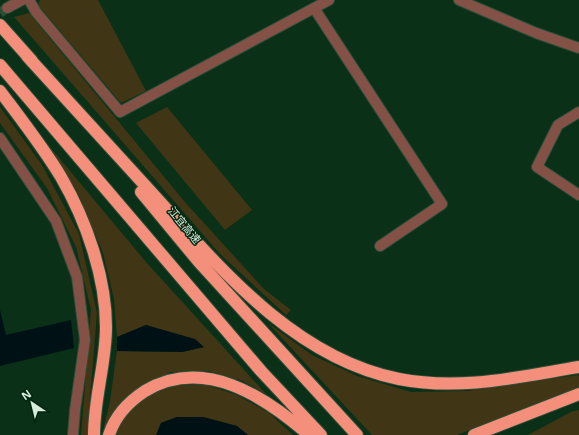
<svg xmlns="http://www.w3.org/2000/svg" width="579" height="435" font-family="'Open Sans','Noto Sans SC',sans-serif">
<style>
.green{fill:#403615}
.water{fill:#001116}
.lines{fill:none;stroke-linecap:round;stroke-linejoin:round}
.minor-tunnel{stroke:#294c35;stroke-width:10;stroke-dasharray:10 5;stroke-linecap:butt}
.minor-casing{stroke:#2b4e37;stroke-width:12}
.highway-casing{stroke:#2b4e37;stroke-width:14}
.minor{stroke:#845147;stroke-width:10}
.highway{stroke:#f48f7b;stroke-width:12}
.labels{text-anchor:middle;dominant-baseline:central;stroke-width:3;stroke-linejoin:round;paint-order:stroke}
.street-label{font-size:11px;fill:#d8ecdc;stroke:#00260f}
</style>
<rect width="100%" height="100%" fill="#0a3018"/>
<path class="green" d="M40 0H98L146 91 121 103 38 5Z
M29 13 184 201 264 289 291 310 286 315 220 254 14 17Z
M0 107 42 165 79 234 97 313 90 398 89 435H81L91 310 76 247 47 188 0 123Z
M167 107 252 210 225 230 136 123Z
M40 135 146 262 267 395 243 381 209 371 170 372 125 399 103 435H102L110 401 117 351 182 352 204 347 146 325 117 337 114 299 103 253 77 191Z
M268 323 312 355 357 376 411 392 467 391 547 379 579 375V388L457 435H372Z
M204 384 237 395 269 413 293 435H248L237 426 203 417H177L161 423 156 435H113L119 418 141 397 166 386Z
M579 410V435H528L571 412Z"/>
<path class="water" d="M0 310 6 335 71 320 74 348 0 366Z
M146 325 195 339 204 347 182 352 117 351V337Z
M177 417H203L237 426 248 435H156L161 423Z"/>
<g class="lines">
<path class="minor-tunnel" d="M0 13 7 8"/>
<defs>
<path id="minor" d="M29 0 36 12 120 112 329 0
M459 0 536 33 579 48
M7 8 22 0
M314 8 442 204 380 246
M579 112 558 125 537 167 579 195
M0 138 56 221 77 277 85 340 75 410 73 435"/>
<path id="highway" d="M0 25 32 61
M27 56C69 102 110 147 152 193 220 268 294 358 399 379 461 391 518 377 579 367
M0 65 261 371 321 435
M0 91C21 119 43 147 61 177 86 220 106 277 106 327 106 363 94 398 94 435
M141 192 199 262 357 435
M109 435C115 416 128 402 145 391 204 356 264 396 309 435
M474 435 579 394"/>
</defs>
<use href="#minor" class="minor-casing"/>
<use href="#highway" class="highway-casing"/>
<use href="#minor" class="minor"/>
<use href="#highway" class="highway"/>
</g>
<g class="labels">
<g class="street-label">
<text transform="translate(185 225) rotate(50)">江宜高速</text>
</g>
</g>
<g transform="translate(32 403) rotate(325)" stroke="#00260f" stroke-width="3" paint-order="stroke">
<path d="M0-3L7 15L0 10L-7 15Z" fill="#d8ecdc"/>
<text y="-6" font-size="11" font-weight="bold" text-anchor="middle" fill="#d8ecdc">N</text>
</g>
</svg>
